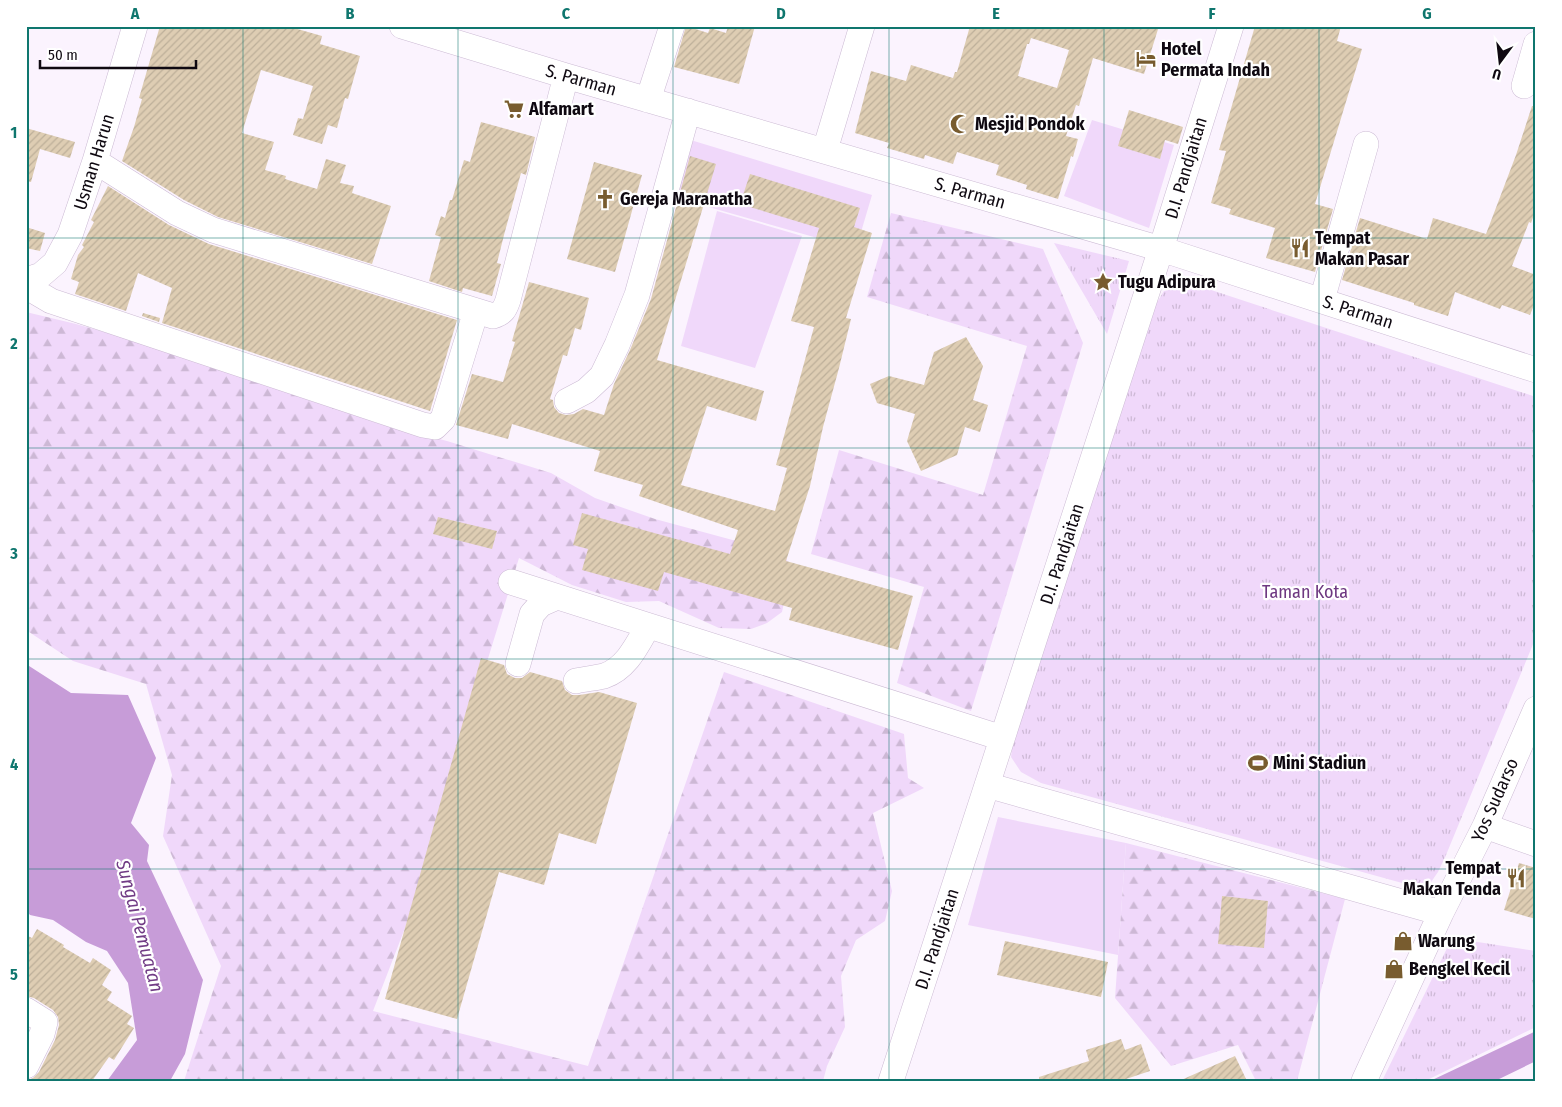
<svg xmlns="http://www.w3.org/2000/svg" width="1562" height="1107" font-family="'Fira Sans Condensed',sans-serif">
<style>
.grass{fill:#f0d8fa}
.forest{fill:url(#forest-firs)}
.park{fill:url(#park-tufts)}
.water{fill:#c79cd8}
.building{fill:url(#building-hatch);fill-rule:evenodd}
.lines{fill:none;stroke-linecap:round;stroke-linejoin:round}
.minor-casing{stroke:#ccbbd4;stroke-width:26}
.minor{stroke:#fff;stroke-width:25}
.grid{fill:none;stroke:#0f766e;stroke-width:1;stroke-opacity:0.55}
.labels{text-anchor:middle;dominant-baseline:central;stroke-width:4.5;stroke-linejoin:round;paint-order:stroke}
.poi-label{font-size:18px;font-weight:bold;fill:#0f0911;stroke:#fff;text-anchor:start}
.street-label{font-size:18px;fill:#0f0911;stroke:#fff}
.park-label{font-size:18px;fill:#6e3881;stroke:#fff}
.water-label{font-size:19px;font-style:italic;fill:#713c85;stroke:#fff}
.neatline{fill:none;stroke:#0f766e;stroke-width:2}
.grid-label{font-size:16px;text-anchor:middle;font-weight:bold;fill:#0f766e}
</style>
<defs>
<pattern id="forest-firs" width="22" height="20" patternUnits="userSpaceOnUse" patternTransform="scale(1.25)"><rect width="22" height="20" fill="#f0d8fa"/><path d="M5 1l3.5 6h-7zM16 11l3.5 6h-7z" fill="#cdb8d5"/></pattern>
<pattern id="park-tufts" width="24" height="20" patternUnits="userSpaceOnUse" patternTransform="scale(1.25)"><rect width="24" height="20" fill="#f0d8fa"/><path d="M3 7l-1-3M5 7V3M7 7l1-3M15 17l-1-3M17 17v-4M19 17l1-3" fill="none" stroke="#cdb8d5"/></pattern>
<pattern id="building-hatch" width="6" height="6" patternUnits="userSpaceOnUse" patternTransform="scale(1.25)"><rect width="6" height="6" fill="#decdb3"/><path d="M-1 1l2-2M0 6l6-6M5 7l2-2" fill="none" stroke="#bdaf99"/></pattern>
</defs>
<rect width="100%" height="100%" fill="#fbf3fe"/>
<path class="grass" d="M1092 120 1174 145 1149 228 1064 196Z
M684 138 872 195 856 249 670 196Z
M717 211 802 236 755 368 681 346Z
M998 817 1126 843 1118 955 968 925Z"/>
<path class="forest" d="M891 213 1043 249 1083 343 971 711 897 683 924 587 811 554 839 450 983 495 1027 346 867 297Z
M26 312 76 324 192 357 380 424 447 441 551 473 595 498 655 519 784 554 791 569 782 612 767 623 751 629 719 628 659 601 626 602 572 585 519 558 405 928 373 1011 588 1066 724 672 904 734 908 778 924 788 873 813 892 891 885 921 856 940 841 976 845 1027 827 1066 823 1081H184L221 966 163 836 172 775 146 684 73 661 26 630Z
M1126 843 1345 899 1297 1081H1256L1238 1045 1171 1066 1115 998Z"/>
<path class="park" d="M1054 243 1129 261 1107 334Z
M1179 286 1202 287 1536 397V637L1446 855 1438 872 1429 885 1413 886 1041 783 1021 772 1011 757 1013 740 1156 304 1164 291Z
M1452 938 1536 951V1027L1425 1081H1382Z"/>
<path class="water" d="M26 664 71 693 128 695 156 758 131 823 149 845 147 861 203 980 185 1054 170 1081H107L137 1040 128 983 107 951 86 942 53 920 30 915 26 910Z
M1536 1031V1061L1495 1081H1430Z"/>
<path class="building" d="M160 26H287L322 36 320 44 360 56 348 99 345 98 337 128 328 125 322 144 293 135 298 118 303 119 313 86 261 70 242 133 274 142 265 170 286 176 285 179 317 189 326 159 346 165 340 183 354 186 352 193 391 206 372 264 218 217 184 200 122 161 134 127 142 99 139 98Z
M686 26 708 33 710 28 726 33 728 26H755L739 84 674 67Z
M970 26H1159L1144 74 1093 58 1079 106 1076 105 1066 136 1078 139 1073 157 1071 156 1058 199 1026 189 1027 185 996 175 999 165 957 152 953 164 925 155 924 159 887 148 889 143 855 133 871 71 906 81 911 65 953 78 955 72H957ZM1031 38 1069 50 1057 88 1018 76 1027 44H1029Z
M1255 26H1341L1337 41 1362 49 1315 204 1333 209 1315 272 1266 258 1275 228 1229 214 1231 209 1211 203 1226 151 1219 150Z
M1532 106H1536V209L1531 223 1529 222 1512 266 1536 275V300L1530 315 1502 305 1500 309 1455 292 1448 316 1414 305V303L1342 280 1360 218 1427 239 1433 218 1486 234 1516 155Z
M1129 110 1183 127 1178 144 1165 140 1160 159 1118 146Z
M481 122 535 137 526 175 521 173 504 235 497 263 501 264 492 296 463 288 462 292 429 281 441 237 435 235 441 216 445 218 450 200H452L464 160 470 162Z
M26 128 75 142 70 158 40 149 31 182 26 181Z
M690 156 716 164 657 360 764 391 756 421 707 406 681 485 775 511 787 468 776 465 814 327 791 321 819 228 740 204 750 174 860 208 854 227 872 233 846 318 851 319 839 368 823 427 810 486 786 561 913 596 898 650 789 620 792 608 664 572 658 591 582 570 588 549 573 545 582 513 730 554 738 530 639 496 643 485 594 471 600 451 512 424 508 439 456 425 472 374 503 382 515 342 512 341 529 282 589 298 581 330 575 328 567 356 563 355 550 399 553 400 554 407 559 413 566 415 574 414 583 409 604 415 614 384 630 350 651 299Z
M594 162 642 175 615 272 567 259Z
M108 186 169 225 209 244 457 320 430 411 162 323 172 288 138 273 126 311 75 294 79 282 71 279 78 255 84 247 82 245 94 222 91 220Z
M26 227 45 233 40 251 26 248Z
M143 313 160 318 159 322 142 316Z
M966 337 983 366 973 400 988 405 980 432 965 427 957 455 921 471 907 441 915 414 877 403 870 384 889 376 924 385 934 352Z
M438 517 497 531 492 549 433 534Z
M481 658 504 665 507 674 515 678H522L530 672 562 681 565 690 572 695H579L599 692 637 703 596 844 559 833 544 885 499 872 457 1019 385 999Z
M1519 863 1536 868V919L1504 910Z
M1222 896 1268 901 1264 948 1218 944Z
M37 929 64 945 63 947 90 963 93 958 111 970 102 985 112 992 107 1000 132 1016 127 1024 134 1028 114 1060 109 1057 92 1081H26L33 1078 39 1072 55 1040 59 1025 58 1017 53 1010 34 998 26 996V935L32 938Z
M1005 941 1108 962 1101 997 997 975Z
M1121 1039 1125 1050 1141 1044 1150 1071 1120 1081H1039V1077L1089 1061 1086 1050Z
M1235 1056 1247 1081H1179Z"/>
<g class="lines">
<defs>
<path id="minor" d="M402 26 566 76 1161 249 1536 370
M1524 86 1536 44
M648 100 672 26
M825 150 862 26
M95 161 177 213 213 230 493 316C503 313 505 309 508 300L566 76
M26 280 41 275 55 263 70 235 95 161 135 26
M26 282 34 291 51 301 423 425 435 427 443 419 476 311
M1322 300 1366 144
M567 401 586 391 602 376 617 345 637 295 688 111
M511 582 1002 738
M518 664 532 614 541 604 557 597
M576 681C585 679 595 678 604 676 627 668 637 645 648 626
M987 785 1441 913
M1485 826 1536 844
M26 1010 45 1022 42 1034 26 1066
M891 1081 1161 249 1231 26
M1364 1081 1441 913 1485 826 1536 709"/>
</defs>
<use href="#minor" class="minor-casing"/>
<use href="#minor" class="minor"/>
</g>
<path class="grid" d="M243 26V1081M458 26V1081M673 26V1081M889 26V1081M1104 26V1081M1319 26V1081M26 238H1536M26 448H1536M26 659H1536M26 869H1536"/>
<defs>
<symbol id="hotel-bare" viewBox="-9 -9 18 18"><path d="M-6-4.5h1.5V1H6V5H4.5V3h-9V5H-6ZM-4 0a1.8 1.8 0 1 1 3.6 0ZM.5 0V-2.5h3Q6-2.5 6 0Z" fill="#785c2f" stroke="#fff" stroke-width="2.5" paint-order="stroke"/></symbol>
<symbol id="supermarket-bare" viewBox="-9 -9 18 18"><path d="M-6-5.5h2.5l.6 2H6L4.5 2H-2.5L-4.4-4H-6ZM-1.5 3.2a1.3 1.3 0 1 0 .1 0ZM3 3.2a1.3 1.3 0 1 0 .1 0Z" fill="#785c2f" stroke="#fff" stroke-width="2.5" paint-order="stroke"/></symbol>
<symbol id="mosque-bare" viewBox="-9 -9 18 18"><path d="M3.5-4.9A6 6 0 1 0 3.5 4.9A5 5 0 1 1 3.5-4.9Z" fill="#785c2f" stroke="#fff" stroke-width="2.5" paint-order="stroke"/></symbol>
<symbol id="church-bare" viewBox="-9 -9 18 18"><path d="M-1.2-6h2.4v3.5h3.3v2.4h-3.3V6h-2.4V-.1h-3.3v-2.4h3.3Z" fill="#785c2f" stroke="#fff" stroke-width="2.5" paint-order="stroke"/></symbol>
<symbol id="restaurant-bare" viewBox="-9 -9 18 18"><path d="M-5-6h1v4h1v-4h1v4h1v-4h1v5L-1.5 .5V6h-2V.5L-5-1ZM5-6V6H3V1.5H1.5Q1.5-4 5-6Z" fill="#785c2f" stroke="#fff" stroke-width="2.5" paint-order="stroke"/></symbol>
<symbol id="sight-bare" viewBox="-9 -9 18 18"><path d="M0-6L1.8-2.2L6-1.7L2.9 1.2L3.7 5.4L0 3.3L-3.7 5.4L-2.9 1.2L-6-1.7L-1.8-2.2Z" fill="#785c2f" stroke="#fff" stroke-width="2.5" paint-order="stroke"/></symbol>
<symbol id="stadium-bare" viewBox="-9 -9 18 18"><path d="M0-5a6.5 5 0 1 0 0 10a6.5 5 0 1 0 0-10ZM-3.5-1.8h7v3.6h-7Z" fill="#785c2f" stroke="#fff" stroke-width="2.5" paint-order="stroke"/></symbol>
<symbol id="shop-bare" viewBox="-9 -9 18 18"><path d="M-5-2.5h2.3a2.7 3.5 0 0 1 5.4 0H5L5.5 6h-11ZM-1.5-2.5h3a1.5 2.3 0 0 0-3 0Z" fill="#785c2f" stroke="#fff" stroke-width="2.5" paint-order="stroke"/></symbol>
</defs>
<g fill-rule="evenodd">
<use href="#hotel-bare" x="1132" y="45" width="28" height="28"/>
<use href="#supermarket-bare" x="500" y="95" width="28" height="28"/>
<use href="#mosque-bare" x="946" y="110" width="28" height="28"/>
<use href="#church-bare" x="591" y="185" width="28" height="28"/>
<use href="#restaurant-bare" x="1286" y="234" width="28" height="28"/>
<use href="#sight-bare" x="1089" y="268" width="28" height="28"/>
<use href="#stadium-bare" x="1244" y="749" width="28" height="28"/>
<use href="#restaurant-bare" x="1502" y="864" width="28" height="28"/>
<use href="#shop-bare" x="1389" y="927" width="28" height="28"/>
<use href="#shop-bare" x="1380" y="955" width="28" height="28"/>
</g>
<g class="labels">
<g class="poi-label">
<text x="1161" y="49">Hotel<tspan x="1161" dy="21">Permata Indah</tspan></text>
<text x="529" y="109">Alfamart</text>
<text x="975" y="124">Mesjid Pondok</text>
<text x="620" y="199">Gereja Maranatha</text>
<text x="1315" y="238">Tempat<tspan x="1315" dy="21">Makan Pasar</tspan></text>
<text x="1118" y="282">Tugu Adipura</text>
<text x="1273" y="763">Mini Stadiun</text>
<text x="1501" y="868" text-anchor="end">Tempat<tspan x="1501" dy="21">Makan Tenda</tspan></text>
<text x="1418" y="941">Warung</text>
<text x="1409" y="969">Bengkel Kecil</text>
</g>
<g class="street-label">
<text transform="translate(581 80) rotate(16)">S. Parman</text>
<text transform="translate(94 162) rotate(-73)">Usman Harun</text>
<text transform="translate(1186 168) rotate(-73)">D.I. Pandjaitan</text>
<text transform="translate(970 193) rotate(16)">S. Parman</text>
<text transform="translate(1358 312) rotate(18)">S. Parman</text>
<text transform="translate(1062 554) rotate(-72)">D.I. Pandjaitan</text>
<text transform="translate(1495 800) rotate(-66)">Yos Sudarso</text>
<text transform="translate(937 939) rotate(-72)">D.I. Pandjaitan</text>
</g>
<g class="park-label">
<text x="1305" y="592">Taman Kota</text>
</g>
<g class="water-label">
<text transform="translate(140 926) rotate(75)">Sungai Pemuatan</text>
</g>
</g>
<rect width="1562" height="1107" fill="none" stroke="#ffffff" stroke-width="55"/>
<g transform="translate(1500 62) rotate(195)" stroke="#ffffff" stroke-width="4" paint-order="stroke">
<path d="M0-4L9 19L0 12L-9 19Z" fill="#0f0911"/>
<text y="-8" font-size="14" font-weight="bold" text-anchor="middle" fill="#0f0911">U</text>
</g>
<path d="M40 60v8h156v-8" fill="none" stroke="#0f0911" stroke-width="2.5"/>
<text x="48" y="60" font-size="15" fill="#0f0911" stroke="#ffffff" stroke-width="4" paint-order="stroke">50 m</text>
<rect x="28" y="28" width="1506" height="1052" class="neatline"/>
<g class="grid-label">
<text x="135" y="19">A</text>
<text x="350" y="19">B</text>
<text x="566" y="19">C</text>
<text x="781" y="19">D</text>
<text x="996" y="19">E</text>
<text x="1212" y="19">F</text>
<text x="1427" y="19">G</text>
<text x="14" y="138">1</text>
<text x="14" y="349">2</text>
<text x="14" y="559">3</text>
<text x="14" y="770">4</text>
<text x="14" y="980">5</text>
</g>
</svg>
